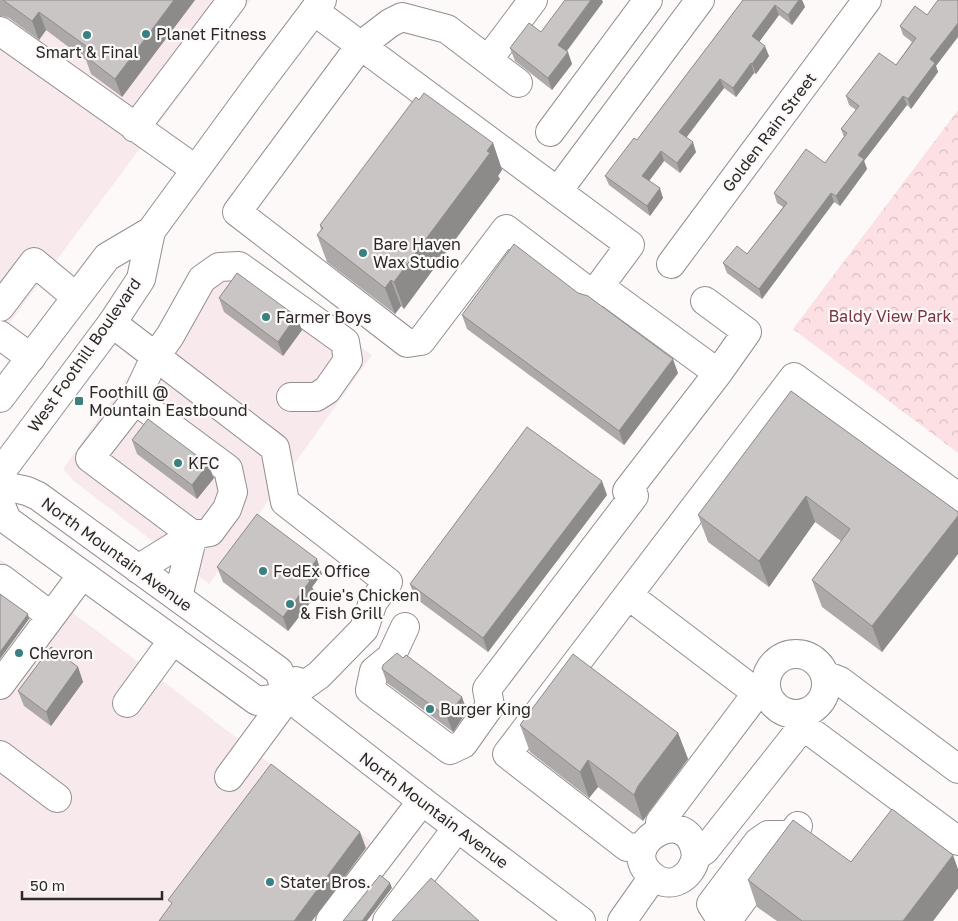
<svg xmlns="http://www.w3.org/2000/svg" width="958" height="921" font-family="'Golos Text',sans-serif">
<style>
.built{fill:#f8eaec}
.forest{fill:url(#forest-crowns)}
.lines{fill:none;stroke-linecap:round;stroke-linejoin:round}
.minor-casing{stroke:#938e8f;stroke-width:30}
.major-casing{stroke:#938e8f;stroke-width:30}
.minor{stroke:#fff;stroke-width:28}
.major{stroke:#fff;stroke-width:28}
.wall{fill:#aea9a9}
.shaded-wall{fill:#8d8a8a}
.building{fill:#cac5c5;stroke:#8d8a8a}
.poi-dot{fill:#388081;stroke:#fdf9f9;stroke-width:2}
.labels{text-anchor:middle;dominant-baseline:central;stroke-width:4.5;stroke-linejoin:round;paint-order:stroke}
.poi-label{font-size:16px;fill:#2a2828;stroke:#fdf9f9;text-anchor:start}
.street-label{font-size:16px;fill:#2a2828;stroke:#fdf9f9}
.park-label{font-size:16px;fill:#7b3645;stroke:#fdf9f9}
</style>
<defs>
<pattern id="forest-crowns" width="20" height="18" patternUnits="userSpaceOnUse" patternTransform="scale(1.25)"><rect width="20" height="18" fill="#fce0e4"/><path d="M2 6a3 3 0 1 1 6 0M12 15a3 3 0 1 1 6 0" fill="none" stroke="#d8c0c4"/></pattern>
</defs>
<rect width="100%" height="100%" fill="#fdf9f9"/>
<path class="built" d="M0 0H251L0 336Z
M241 260 372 355 209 584 75 482 63 469 201 273Z
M0 559 112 642 390 856 341 921H0Z"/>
<path class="forest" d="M958 110V453L793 329Z"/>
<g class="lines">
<defs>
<path id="minor" d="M314 11 630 245 593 295 506 229 421 341 407 343 237 212 360 46 390 23 402 17 447 29 518 83
M0 31 195 169
M488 60 533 0
M135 128 232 0
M550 132 648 0
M566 180 700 0
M671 264 867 0
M599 286 718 373 627 491
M705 301 747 332 718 373
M0 307 34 262 76 297
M112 323 275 448 285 502 388 582 373 602 364 629 319 675 288 697
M0 335 31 358
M135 400 228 469 233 492 227 509 210 532 193 535 138 569
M193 535 90 458 135 400 155 357 170 336 202 279 219 267 239 266 345 342 348 360 327 390 316 397H291
M0 580 2 579 51 616
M628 595 757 693
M178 597 193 535
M405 627 391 657 374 671 370 690 450 750 463 744 490 706 487 689 634 496
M766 684a30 30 0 1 1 60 0a30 30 0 1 1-60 0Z
M825 675 840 681 958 769
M0 685 82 575
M127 703 173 640
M803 726 958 841
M0 755 57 798
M229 777 288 697 296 681
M661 829 660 822 757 693 765 686
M643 848 627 847 507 754 794 377 958 497
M696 856C690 799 615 844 651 875 670 892 692 878 696 856L705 850 803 726V714
M330 921 422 801
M387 921 457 828
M622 921 653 877
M722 921 711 904 758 842 768 835H791L798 826
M727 921 772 860"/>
<path id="major" d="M0 398 107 257 151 231 254 90 322 0
M0 473 112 323 141 279 151 231
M0 485 27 491 38 496 279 671 288 697 422 801 581 921
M0 503 7 520 257 701 288 697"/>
</defs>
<use href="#minor" class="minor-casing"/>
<use href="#major" class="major-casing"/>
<use href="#minor" class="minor"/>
<use href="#major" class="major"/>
</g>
<path class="wall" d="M0 0H195L122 97 91 74 86 60 46 30 39 40 9 18 2 16H0Z
M743 0H802L805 7 792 25 779 15 759 42 769 56 756 74 754 73 736 97 724 88 686 137 696 152 680 173 664 161 649 181 663 198 650 216 609 185 605 176 637 140Z
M603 2 567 51 572 64 552 90 515 61 510 48 541 32Z
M915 6 938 72 911 109 907 105 864 161 867 169 840 206 834 202 762 299 727 273 723 263 747 254 783 207 777 203 774 193 825 163 844 137 841 129 856 110 849 105 846 96 896 65 912 42 903 35 900 26Z
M419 100 493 143 502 170 498 176 500 179 404 309 401 306 395 314 327 262 317 235 321 230 320 225Z
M578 293 678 373 624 445 467 329 462 315Z
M219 298 296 316 302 330 283 356 224 312Z
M791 391 958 512V554L882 652 822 607 812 580 841 541 815 522 769 587 708 542 698 515Z
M132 440 214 478 197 499 137 454Z
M607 495 488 652 415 598 410 584Z
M217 567 322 574 312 587 316 595 288 631 223 582Z
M403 658 467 711 453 732 387 683 382 669Z
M78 667 83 682 51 726 24 706 18 691Z
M520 725 678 733 688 759 648 813 643 821 598 787 589 798 530 752Z
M851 862 958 888 933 921H777L757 907 748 880Z"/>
<path class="shaded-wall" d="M174 0H195L122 97 115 79Z
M591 0H602L603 2 562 57 558 45Z
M799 0H802L805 7 792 25 788 15Z
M775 5 779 15 756 46 752 36Z
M39 12 46 30 39 40 32 21Z
M958 23V37L936 66 938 72 911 109 908 99 930 59Z
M765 46 769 56 756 74 752 64Z
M568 52 572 64 552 90 548 78Z
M751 63 754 73 736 97 733 88Z
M720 79 724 88 683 142 679 132Z
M903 96 907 105 864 161 867 169 840 206 836 196 858 155Z
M693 142 696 152 680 173 677 163Z
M493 143 502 170 498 176 500 179 404 309 394 282Z
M661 151 664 161 646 185 642 176Z
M660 188 663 198 650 216 647 206Z
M831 193 834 202 762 299 759 289Z
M391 280 401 306 395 314 385 288Z
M296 316 302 330 283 356 278 342Z
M673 359 678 373 624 445 619 431Z
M208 464 214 478 197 499 192 485Z
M602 481 607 495 488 652 483 638Z
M806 496 815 522 769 587 759 561Z
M958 516V554L882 652 872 626Z
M317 559 322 574 312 587 316 595 288 631 283 617 304 576Z
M28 614 29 619 0 659V652Z
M78 667 83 682 51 726 46 712Z
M462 697 467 711 453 732 447 717Z
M678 733 688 759 648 813 643 821 634 795 638 786Z
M588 760 598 787 589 798 580 772Z
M360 832 366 848 312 921H294Z
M953 855 958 869V888L933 921H903Z
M390 883 392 888 367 921H362Z"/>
<path class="building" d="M3 0H174L115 79 85 56 90 49 39 12 32 21Z
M565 0H591L558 45 568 52 548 78 510 48 529 23 541 32Z
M743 0H799L788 15 775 5 752 36 765 46 752 64 751 63 733 88 720 79 679 132 693 142 677 163 661 151 642 176 660 188 647 206 605 176 634 138 637 140Z
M938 0H958V23L930 59 935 63 908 99 903 96 858 155 864 159 836 196 831 193 759 289 723 263 737 246 747 254 787 203 774 193 806 149 825 163 847 133 841 129 859 106 846 96 879 53 896 65 916 38 900 26 915 6 927 15Z
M424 93 493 143 487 151 490 153 394 282 391 280 385 288 317 235 323 228 320 225 416 97 419 100Z
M514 244 578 293 588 296 673 359 619 431 462 315Z
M237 273 296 316 278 342 219 298Z
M791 391 958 512V516L872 626 812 580 850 529 806 496 759 561 698 515Z
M148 419 208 464 192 485 132 440Z
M527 427 602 481 483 638 410 584Z
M257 514 317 559 304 576 310 581 283 617 217 567Z
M0 594 28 614 0 652Z
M51 647 78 667 46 712 18 691Z
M397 653 403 658 406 655 462 697 447 717 382 669 383 665Z
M573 654 678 733 638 786 634 795 588 760 580 772 520 725Z
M271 764 360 832 294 921H159L172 903 168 900Z
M892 809 953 855 903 921H802L748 880 793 820 851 862Z
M380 875 390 883 362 921H343Z
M431 878 479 921H392Z"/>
<g class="poi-dot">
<circle cx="146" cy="34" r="5"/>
<circle cx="87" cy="35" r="5"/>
<circle cx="363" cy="253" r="5"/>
<circle cx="266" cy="317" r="5"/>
<rect x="74" y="396" width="10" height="10" rx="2.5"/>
<circle cx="178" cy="463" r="5"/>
<circle cx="263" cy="571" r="5"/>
<circle cx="290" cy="604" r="5"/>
<circle cx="19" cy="653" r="5"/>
<circle cx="430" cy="709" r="5"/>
<circle cx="270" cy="882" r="5"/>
</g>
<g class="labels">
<g class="poi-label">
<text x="156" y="34">Planet Fitness</text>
<text x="87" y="52" text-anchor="middle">Smart &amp; Final</text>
<text x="373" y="244">Bare Haven<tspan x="373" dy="18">Wax Studio</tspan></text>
<text x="276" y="317">Farmer Boys</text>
<text x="89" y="392">Foothill @<tspan x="89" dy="18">Mountain Eastbound</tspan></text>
<text x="188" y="463">KFC</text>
<text x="273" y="571">FedEx Office</text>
<text x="300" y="595">Louie's Chicken<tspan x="300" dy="18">&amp; Fish Grill</tspan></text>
<text x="29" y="653">Chevron</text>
<text x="440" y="709">Burger King</text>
<text x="280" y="882">Stater Bros.</text>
</g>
<g class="street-label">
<text transform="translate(769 132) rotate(-53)">Golden Rain Street</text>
<text transform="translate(84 355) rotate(-55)">West Foothill Boulevard</text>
<text transform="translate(117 554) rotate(36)">North Mountain Avenue</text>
<text transform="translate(434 810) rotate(37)">North Mountain Avenue</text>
</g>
<g class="park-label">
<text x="890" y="316">Baldy View Park</text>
</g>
</g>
<path d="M22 891v8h140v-8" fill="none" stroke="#2a2828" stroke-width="2.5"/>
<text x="30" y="891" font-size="15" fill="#2a2828" stroke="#fdf9f9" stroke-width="4" paint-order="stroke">50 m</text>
</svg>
